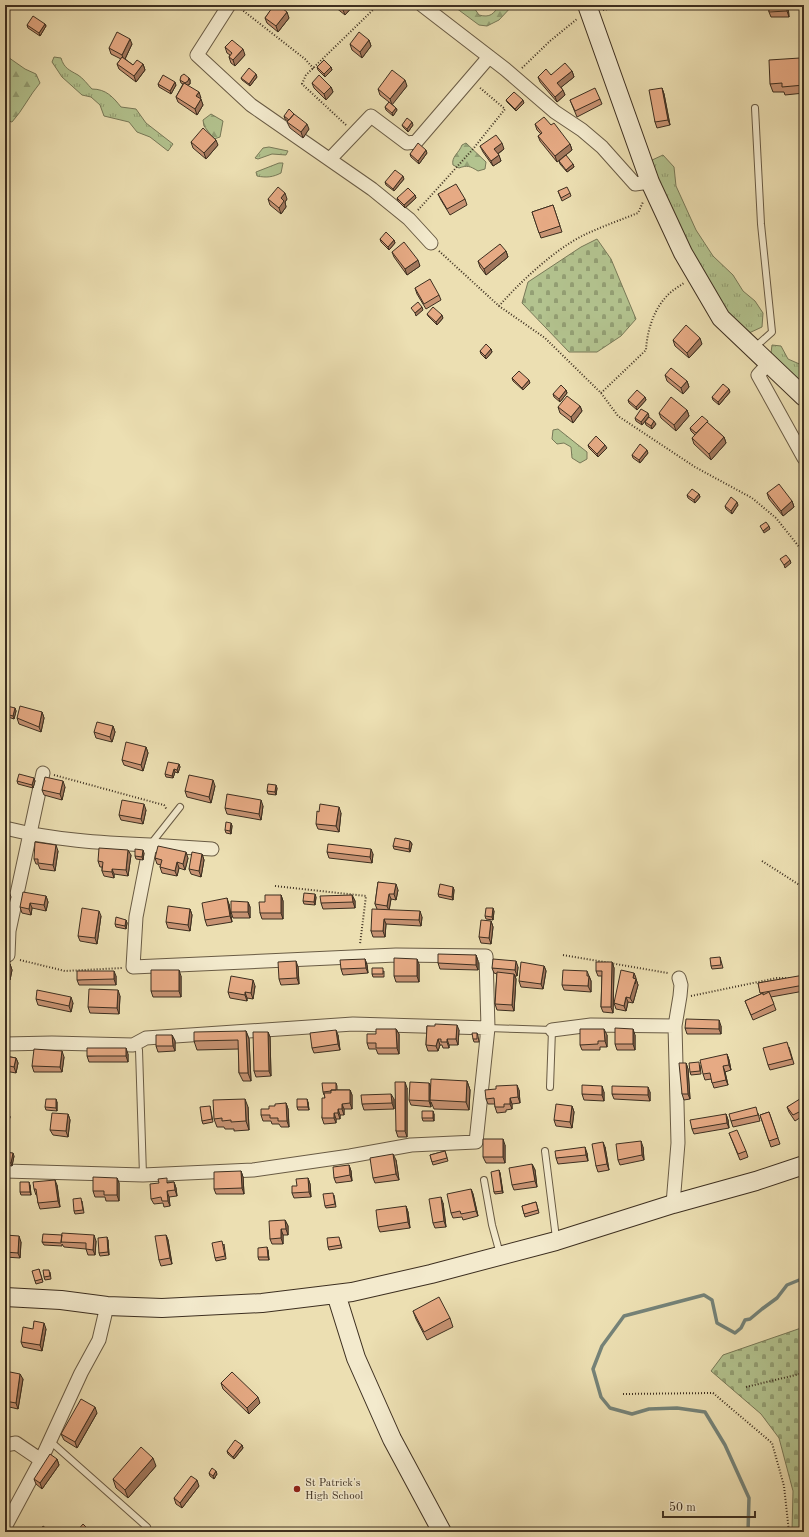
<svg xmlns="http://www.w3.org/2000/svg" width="809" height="1537" font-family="'Old Standard TT',serif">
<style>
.grass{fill:url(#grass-tufts);stroke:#787958}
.forest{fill:url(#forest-firs);stroke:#787958}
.cemetery{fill:url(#cemetery-stones);stroke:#787958}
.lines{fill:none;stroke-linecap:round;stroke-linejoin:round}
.stream{stroke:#758379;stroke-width:3.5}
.lane-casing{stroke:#695b44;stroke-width:8}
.street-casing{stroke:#695b44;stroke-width:15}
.secondary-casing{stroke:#3d2f20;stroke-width:20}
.path{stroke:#3d2f20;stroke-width:2;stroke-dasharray:1 2;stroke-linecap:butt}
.lane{stroke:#f3eacd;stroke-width:6}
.street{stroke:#f3eacd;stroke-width:13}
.secondary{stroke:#f3eacd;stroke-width:18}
.wall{fill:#c69272;stroke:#3d2f20}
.shaded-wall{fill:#a1775c;stroke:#3d2f20}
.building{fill:#e6aa84;stroke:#3d2f20}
.poi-dot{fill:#8f2418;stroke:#f3eacd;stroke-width:1.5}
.labels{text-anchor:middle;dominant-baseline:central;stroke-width:3;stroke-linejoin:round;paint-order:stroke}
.poi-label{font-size:11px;fill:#3d2f20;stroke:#f3eacd;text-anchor:start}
</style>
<defs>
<pattern id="grass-tufts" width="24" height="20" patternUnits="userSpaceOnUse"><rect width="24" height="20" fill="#b3c38f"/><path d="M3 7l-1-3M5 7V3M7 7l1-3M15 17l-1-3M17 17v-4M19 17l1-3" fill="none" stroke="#939f74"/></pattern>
<pattern id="forest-firs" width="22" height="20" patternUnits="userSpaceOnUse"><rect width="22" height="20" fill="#b3c38f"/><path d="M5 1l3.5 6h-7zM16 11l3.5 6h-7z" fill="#939f74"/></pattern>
<pattern id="cemetery-stones" width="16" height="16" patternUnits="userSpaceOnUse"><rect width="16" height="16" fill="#b3c38f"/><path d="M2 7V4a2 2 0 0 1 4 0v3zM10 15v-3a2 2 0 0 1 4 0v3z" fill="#939f74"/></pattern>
</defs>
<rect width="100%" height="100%" fill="#ecdfb2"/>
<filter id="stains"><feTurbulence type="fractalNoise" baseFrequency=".005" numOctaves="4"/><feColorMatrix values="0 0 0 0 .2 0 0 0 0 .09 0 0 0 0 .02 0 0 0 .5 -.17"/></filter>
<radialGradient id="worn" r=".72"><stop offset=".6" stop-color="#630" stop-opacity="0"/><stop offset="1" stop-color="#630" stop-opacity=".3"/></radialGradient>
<path class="grass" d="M54 57 61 58C64 68 69 70 78 75 83 78 88 85 92 89 106 89 113 97 121 107L136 109 146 123 173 144 168 151 150 137 137 132 129 122 104 116 100 105 91 97 82 95 62 77 52 62Z
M269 147 288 151 286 155 272 154 258 159 255 158 263 148Z
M663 155 674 167 676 186 696 230 713 256 733 275 743 291 755 301 763 313 762 327 749 333 729 320 691 254 650 161Z
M279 163H283L281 173C273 177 267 178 257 176L256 172Z
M772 345 781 346 788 359 804 366V385C792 377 779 365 771 353Z
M558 429 587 452V459L580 463 572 458 571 447 564 443 557 444 552 439 553 430Z"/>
<path class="forest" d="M452 5H472L479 15C490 18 494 14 499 5H513L499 20 487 26 479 25Z
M5 55 25 69 36 74 40 83C29 96 23 110 12 122L5 120Z
M211 114 223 121 220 137 214 139 204 126 203 120Z
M466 143 486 162 485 169 478 171C470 166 467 165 459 168L453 165C451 157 459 153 462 145Z"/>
<path class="cemetery" d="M597 239 611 259 636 319 621 336 597 352H569L522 303 528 282 581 247Z
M804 1327V1532H792L793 1491 779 1438 761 1414 711 1371 723 1355Z"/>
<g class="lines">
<path class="stream" d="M748 1532 749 1498 725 1445 705 1412 677 1408 649 1409 632 1414 610 1408 601 1397 593 1369 602 1346 624 1316 704 1295 712 1300 717 1323 735 1333 741 1328 745 1320 750 1319 762 1309 777 1298 787 1285 804 1278"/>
<defs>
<path id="lane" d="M754 348 772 332 761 224 755 108
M150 845 180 807
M488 1028 552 1030 550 1087
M135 1043 139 1050 143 1175
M545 1151 556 1238
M484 1180 492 1225 500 1254
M50 1441 147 1527"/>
<path id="street" d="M229 5 197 55 251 105 372 189 409 219 431 243
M422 5 505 69 555 112 582 130 602 147 635 184 650 182
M330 159 371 116 407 143 416 142 489 57
M768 364 758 375 804 458
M5 828C53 840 101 843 150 845L136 917 133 967 396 955 486 956 488 1028 476 1142 411 1145 350 1156 253 1170 143 1175 5 1171
M150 845 212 849
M8 955 9 931 43 773
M552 1030 591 1025 675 1026
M5 1044 52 1043 133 1045 146 1038 353 1024 488 1028
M673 1204 678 1143 675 1026 680 996 681 985 679 978
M5 1445 16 1443 41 1460
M5 1527 41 1460 81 1373 99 1340 107 1306"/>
<path id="secondary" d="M587 5 650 182 683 253 721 318 804 397
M336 1294 356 1358 392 1439 442 1532
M5 1297 61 1300 107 1306 162 1308 262 1303 352 1292 431 1274 556 1241 673 1204 756 1181 804 1165"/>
</defs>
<use href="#lane" class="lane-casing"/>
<use href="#street" class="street-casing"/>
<use href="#secondary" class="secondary-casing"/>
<path class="path" d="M241 9 305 59 314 69
M603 10 618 7 621 5
M522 68 550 41 577 19
M346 125 302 84 306 75 378 5
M418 210 473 149 505 109 479 87
M439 251 499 306 545 338 601 393 618 416 695 467 752 498 776 518 804 553
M499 306C521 281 554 250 584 235 601 227 620 220 638 213L643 202
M601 393 646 350C647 332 653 311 666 297 671 291 678 287 684 283
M54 775 149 801 164 805 167 810
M762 861 801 886 804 890
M275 886 366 896 360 944
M563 955 668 973
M20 960 65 971 122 968
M691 996 777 978H791
M746 1387 804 1373
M623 1394 713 1393 772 1443 784 1486 789 1532"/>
<use href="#lane" class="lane"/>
<use href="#street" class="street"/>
<use href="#secondary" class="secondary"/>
</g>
<path class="wall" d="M272 5H278L289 18 278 32 267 23 265 18 274 6Z
M334 5H354L345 15 335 7Z
M769 5H788L789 17H771L769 12Z
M45 24 46 26 40 36 28 28 27 25Z
M369 40 371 46 362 58 352 50 350 44Z
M132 44 125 59 133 65 143 64 145 70 136 82 119 69 117 64 121 59 111 54 109 48Z
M225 47 245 55 235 66 231 63 229 57 230 55 227 53Z
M317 67H331L332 70 325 77 318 70Z
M803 67 804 93 785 95 784 92H773L770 84Z
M572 71 574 77 561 87 565 95 557 102 540 82 538 77Z
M257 77 250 86 242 80 241 78Z
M189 78 190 80V84L187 85 201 98 200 99 203 105 197 115 178 102 176 97 183 84 181 83 180 80Z
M312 83 331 87 333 92 326 100 314 88Z
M158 84 176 85 171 94 159 87Z
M407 86 392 104 396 108 397 110 393 116 386 110 385 107 389 102 380 95 378 89Z
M662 88 664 94 670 125 657 128 655 122Z
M600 99 602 104 577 117 570 100Z
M506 100 524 103 516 111 507 102Z
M284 116 309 129 303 138 290 128 287 122 288 121 285 119Z
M535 124 570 144 572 150 557 162 540 141 538 136 541 134 537 130Z
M402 125H413L408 132 403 127Z
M191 142 218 145 206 159 193 148Z
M480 146 504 149 498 154 501 161 493 166 483 152Z
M427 153 419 164 411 157 410 154Z
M559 161 573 164 574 167 567 172 560 164Z
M404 179 394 191 386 185 385 182Z
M558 191 570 193 571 196 562 201Z
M438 194 465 199 467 205 450 215 441 200Z
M415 195 416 198 405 208 398 201 397 198Z
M268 199H287L285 202 286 207 281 214 270 205Z
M553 205 562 232 541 238 532 212Z
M380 239 394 240 395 243 389 250 381 242Z
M506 251 508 257 486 275 480 267 478 261Z
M392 252 420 266 407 275 394 257Z
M415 288 439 295 441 300 426 309 417 294Z
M427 314 443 318 437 325 428 316Z
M673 340 702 344 689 358 675 346Z
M491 349 492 352 486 359 481 354 480 351Z
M665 375 687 381 689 387 683 394 667 381Z
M512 378 530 383 523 390 513 381Z
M566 390 567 393 560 402 554 397 553 394Z
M730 392 719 405 713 400 712 397Z
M645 397 646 400 637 410 629 403 628 400Z
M580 406 582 411 573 423 560 413 558 407Z
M687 410 689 416 676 431 661 418 659 413Z
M649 416 642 425 636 421 635 418Z
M645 422 656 424 652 429 646 425Z
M709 424 724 437 726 443 711 460 694 444 692 438 695 435 691 431 690 428Z
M588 445 607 448 598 457 589 448Z
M648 453 640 463 633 458 632 455Z
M767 493 792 501 794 507 783 516 769 499Z
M699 494 700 497 695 503 688 498 687 495Z
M738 505 732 514 726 509 725 506Z
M15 708 16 711 14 719 5 716V711Z
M42 712 44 718 41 732 19 724 17 718Z
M113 726 115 732 112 742 96 738 94 732Z
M146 747 148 753 143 771 124 765 122 760Z
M179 764 180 767 178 773 175 772 173 778 166 777 165 774Z
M34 778 35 781 33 788 18 784 17 781Z
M215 786 211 803 187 797 185 791Z
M65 787 62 800 44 795 42 790Z
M277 788 276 795 268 794 267 791Z
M263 806 261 820 227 814 225 808Z
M146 810 143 824 121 820 119 815Z
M341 813 339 832 318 829 316 824Z
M231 823 232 826 231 834 226 833 225 830Z
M410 841 412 844 410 852 394 849 393 846Z
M58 851 55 871 40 869 38 864H36L34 859Z
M327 852 373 854 372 863 329 858Z
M144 853 143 860 136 859 135 856Z
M202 854 204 860 201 877 191 874 189 869Z
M131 855 128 876 114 874V878L104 876 102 871V867H100L98 861Z
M155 858H188L185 870 179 868 177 876 162 873 160 867 161 865 157 864Z
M378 882 398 890 396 900 391 899 389 910 422 917 421 926 386 924 385 937H373L371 931 377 909 375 904Z
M453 887 454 890 453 900 439 897 438 894Z
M281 895 283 901V919H262L260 913 265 902Z
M352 895 355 901V908L323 909 321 903Z
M46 896 48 902 46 911 32 908 31 915 22 913 20 907Z
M316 897 315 905 304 904 303 901Z
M248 902 250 907V918H233L231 912Z
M229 904 232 922 207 926 205 920Z
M190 909 192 915 190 931 168 928 166 922Z
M494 911 493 920 486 919 485 916Z
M101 916 97 944 80 941 78 936Z
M126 920 127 923 126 929 116 927 115 924Z
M491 921 493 927 491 944 481 943 479 937Z
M476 955 478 961V970L440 969 438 963Z
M720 957 723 968 712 969 711 966Z
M365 959 367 965 368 973 343 975 341 969Z
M612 962 614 968 613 1013 603 1012 601 1007 602 976H598L596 971Z
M5 963 10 964 12 970 10 980 5 979Z
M419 964V982H396L394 976Z
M544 966 546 971 543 989 521 987 519 981Z
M298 967 299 984 281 985 279 979Z
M518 967 517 976H515L516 979 514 1011 497 1010 495 1004 497 974 494 973 492 968Z
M384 971V977H373L372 974Z
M587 971 591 981V992L564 990 562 985Z
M634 973 638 985 633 1003 628 1002 626 1011 616 1009 614 1003Z
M116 976V985H79L77 980Z
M181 976V997H153L151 991Z
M804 976V991L771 997 776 1010 753 1020 745 1001 761 994 758 983Z
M255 986 253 999 247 998V1001L230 998 228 992Z
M120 996 119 1014 90 1013 88 1007Z
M36 999 73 1003 71 1012 38 1005Z
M427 1026 459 1030 458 1045H449V1048H443L442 1045H440L438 1051H428L426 1045Z
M721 1026V1034H687L685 1028Z
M396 1029 399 1034V1054H378L376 1049H369L367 1043 376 1034Z
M246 1031 249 1039 251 1081H243L239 1073V1049L197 1050 194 1041Z
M268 1032 270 1037 271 1076 256 1077 254 1071Z
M477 1033 478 1036 479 1042H474L473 1039Z
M172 1035 175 1041V1051L158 1052 156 1046Z
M338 1035 340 1050 314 1053 312 1048Z
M607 1035V1047H600V1050H582L580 1045Z
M635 1035V1050H617L615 1044Z
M789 1047 794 1064 770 1070 768 1065Z
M128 1054V1062H89L87 1056Z
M727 1054 729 1060 731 1070 725 1072 728 1085 714 1088 711 1079 705 1080 703 1074Z
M5 1056 16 1058 18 1063 16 1073 5 1071Z
M64 1057 62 1072H34L32 1066Z
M686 1063 688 1069 690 1099 684 1100 682 1094Z
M700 1065 701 1074 691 1075 690 1072Z
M467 1081 470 1090 469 1110 434 1109 431 1102V1107L411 1105 409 1100 429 1083 431 1088Z
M336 1083 337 1086V1090H350L352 1095V1109H344V1115H340V1119H336V1123L324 1124 322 1118 325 1095H324L323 1092Z
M407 1088V1137H398L396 1131Z
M519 1090 520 1103 512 1104V1109L506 1110V1112L497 1113 495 1107V1104H488L486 1099Z
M604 1092V1101L584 1100 582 1094Z
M650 1092V1101L614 1099 612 1094Z
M394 1099V1109L364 1110 362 1104Z
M804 1099V1122L801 1117 795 1121 789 1112 787 1107Z
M57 1102V1111L46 1110 45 1107Z
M308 1102 309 1110H298L297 1107Z
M286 1103 288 1109 289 1127H281L279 1124H272L271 1121H263L261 1115 269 1109 275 1106Z
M210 1106 213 1122 203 1124 202 1121Z
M572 1106 574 1112 572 1128 556 1126 554 1120Z
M248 1107 249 1130 234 1131V1129H225L224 1127H217L214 1119Z
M769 1112 780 1144 771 1147 760 1115Z
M5 1113 9 1114 10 1117 8 1124 5 1123Z
M758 1113 760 1121 733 1127 731 1121Z
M68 1114 70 1120 68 1137 53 1135 50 1130Z
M434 1114V1121H423L422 1118Z
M726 1114 728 1120 729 1128 694 1134 692 1129Z
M729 1133 746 1151 748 1157 740 1160Z
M505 1145V1163H486L483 1157Z
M605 1147 609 1170 598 1172 596 1166Z
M643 1147 644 1160 620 1165 618 1160Z
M445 1151 448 1161 433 1165 430 1155Z
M5 1152 14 1156 12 1166 5 1165Z
M587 1153 588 1161 558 1164 556 1158Z
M396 1160 399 1180 375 1183 373 1178Z
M532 1164 535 1170 537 1187 514 1190 512 1185Z
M349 1165 351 1171 352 1181 336 1183 334 1178Z
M499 1170 500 1173 503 1193 495 1194 494 1192Z
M241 1171 243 1177 244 1194H216L214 1189Z
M117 1178 119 1183V1201H106L105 1197H95L93 1191Z
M308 1178 310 1184 311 1197 294 1198 292 1193 297 1186Z
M168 1182H174L176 1188 177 1196 169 1197 170 1206 164 1207 163 1203 154 1204 151 1199Z
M30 1185 31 1195H21L20 1192Z
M57 1185 60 1207 40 1209 38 1203 37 1195H36L34 1189Z
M471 1189 473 1194 478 1216 463 1220 462 1217 453 1218 451 1213Z
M334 1195 336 1207 326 1208 325 1206Z
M82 1201 84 1213 75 1214 74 1211Z
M536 1202 539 1213 525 1217 522 1206Z
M443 1203 446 1227 435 1228 433 1223Z
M406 1206 408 1212 410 1228 380 1232 378 1227Z
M285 1220 288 1226V1235H283V1244H272L270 1239Z
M5 1235 21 1242 20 1258 5 1257Z
M166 1235 168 1240 172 1264 161 1266 159 1260Z
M108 1240 109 1255 100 1256 99 1253Z
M340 1240 342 1248 329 1250 328 1247Z
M96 1241 95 1255H88L86 1249 64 1247 62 1244V1246L44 1245 42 1242Z
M224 1244 226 1259 216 1261 215 1258Z
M268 1250 269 1260H259L258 1257Z
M39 1269 43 1282 36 1284 35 1281Z
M50 1272 51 1279 45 1280 44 1277Z
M413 1311 450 1318 453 1327 427 1340 416 1319Z
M33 1329H46L42 1351 23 1347 21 1342Z
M5 1371 23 1379 18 1409 5 1406Z
M221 1383 260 1403 249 1414 223 1389Z
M97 1413 77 1448 64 1440 61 1434Z
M242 1445 243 1448 234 1459 228 1454 227 1451Z
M57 1459 59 1465 42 1489 36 1484 34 1479Z
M156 1466 128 1498 116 1488 113 1479Z
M209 1473 217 1474 214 1479 210 1476Z
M199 1486 182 1508 176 1504 174 1498Z"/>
<path class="shaded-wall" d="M347 5H354L345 15 343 10Z
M787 5H788L789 17 787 11Z
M287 12 289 18 278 32 276 26Z
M45 24 46 26 40 36 39 33Z
M130 39 132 44 124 61 122 55Z
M369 40 371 46 362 58 360 52Z
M243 49 245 55 235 66 233 60Z
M800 58 803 67 804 79 801 71Z
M143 64 145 70 136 82 134 76Z
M331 67 332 70 325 77 324 74Z
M572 71 574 77 559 89 557 83Z
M256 74 257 77 250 86 249 84Z
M189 78 190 80V84L186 86 185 83Z
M405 80 407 86 392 105 390 99Z
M175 82 176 85 171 94 170 91Z
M331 87 333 92 326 100 324 94Z
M662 88 664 94 670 125 668 120Z
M563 90 565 95 557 102 555 97Z
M199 92 201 98 198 102 196 96Z
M201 99 203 105 197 115 195 109Z
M523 100 524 103 516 111 515 109Z
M396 108 397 110 393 116 392 113Z
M412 122 413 125 408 132 407 129Z
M307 124 309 129 303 138 301 132Z
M216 140 218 145 206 159 204 153Z
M502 143 504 149 496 155 494 149Z
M570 144 572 150 557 162 555 156Z
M426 150 427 153 419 164 418 161Z
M499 155 501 161 493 166 491 161Z
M573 164 574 167 567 172 566 170Z
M403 176 404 179 394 191 393 189Z
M285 193 287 199 285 202 286 207 281 214 279 208 281 198Z
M415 195 416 198 405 208 404 205Z
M394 240 395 243 389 250 388 247Z
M506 251 508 257 486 275 484 269Z
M418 260 420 266 407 275 405 269Z
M422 307 423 310 416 316 415 313Z
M442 315 443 318 437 325 436 322Z
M700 338 702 344 689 358 687 353Z
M491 349 492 352 486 359 485 356Z
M529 380 530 383 523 390 522 388Z
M687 381 689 387 683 394 681 388Z
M729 389 730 392 719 405 718 402Z
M566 390 567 393 560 402 559 399Z
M645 397 646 400 637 410 636 407Z
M580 406 582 411 573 423 571 417Z
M687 410 689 416 676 431 674 425Z
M648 413 649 416 642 425 641 422Z
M654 421 656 424 652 429 651 426Z
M724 437 726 443 711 460 709 454Z
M605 445 607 448 598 457 597 454Z
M647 450 648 453 640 463 639 460Z
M699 494 700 497 695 503 694 500Z
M792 501 794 507 783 516 781 511Z
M737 502 738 505 732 514 731 511Z
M769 526 770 529 764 533 763 531Z
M790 560 791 563 785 568 784 565Z
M15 708 16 711 14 719 13 716Z
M42 712 44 718 41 732 39 727Z
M113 726 115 732 112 742 110 737Z
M146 747 148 753 143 771 141 765Z
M179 764 180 767 178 773 177 770Z
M174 769 175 772 173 778 172 776Z
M34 778 35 781 33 788 32 785Z
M213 780 215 786 211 803 209 797Z
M63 781 65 787 62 800 60 794Z
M276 785 277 788 276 795 275 792Z
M261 800 263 806 261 820 259 814Z
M144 804 146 810 143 824 141 819Z
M339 807 341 813 339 832 336 826Z
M231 823 232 826 231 834 230 831Z
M410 841 412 844 410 852 409 849Z
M56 845 58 851 55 871 53 865Z
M371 849 373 854 372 863 370 857Z
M128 850 131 855 128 876 126 870Z
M143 850 144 853 143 860 142 857Z
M186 852 188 858 185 870 183 864Z
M202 854 204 860 201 877 199 871Z
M177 862 179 868 177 876 175 871Z
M112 869 114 874V878L112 872Z
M396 884 398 890 396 900 394 894Z
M453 887 454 890 453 900 452 897Z
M9 891 11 897 6 915 5 912V907Z
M315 894 316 897 315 905 314 902Z
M389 894 391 899 389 911 387 906Z
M281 895 283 901V919L281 913Z
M352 895 355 901V908L353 902Z
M46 896 48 902 46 911 44 905Z
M227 898 229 904 232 922 230 916Z
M248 902 250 907V918L248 912Z
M30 903 32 908 31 915 29 909Z
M493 908 494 911 493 920 492 917Z
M190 909 192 915 190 931 188 925Z
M99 911 101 916 97 944 95 938Z
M420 911 422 917 421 926 419 920Z
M384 919 386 924 385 937 383 931Z
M126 920 127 923 126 929 125 926Z
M491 921 493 927 491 944 489 938Z
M476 955 478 961V970L476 965Z
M365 959 367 965 368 973 366 968Z
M417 959 419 964V982L417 976Z
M296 961 298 967 299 984 297 978Z
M516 961 518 967 517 976 515 970Z
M612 962 614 968 613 1013 611 1007Z
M10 964 12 970 10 980 8 975Z
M544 966 546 971 543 989 541 984Z
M179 970 181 976V997L179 991Z
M114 971 116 976V985L114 979Z
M634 973 636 978 635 984 636 979 638 985 633 1003 630 998 633 978Z
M514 974 516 979 514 1011 512 1005Z
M589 976 591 981V992L588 986Z
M253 980 255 986 253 999 251 993Z
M118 990 120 996 119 1014 117 1008Z
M245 992 247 998V1001L245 995Z
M71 997 73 1003 71 1012 69 1006Z
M626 997 628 1002 626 1011 624 1006Z
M719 1020 721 1026V1034L719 1029Z
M457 1025 459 1030 458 1045 456 1039Z
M396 1029 399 1034V1054L397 1048Z
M604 1029 607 1035V1047L605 1041Z
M633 1029 635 1035V1050L633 1044Z
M336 1030 338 1035 340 1050 338 1044Z
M246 1031 249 1039 251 1081 248 1073Z
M268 1032 270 1037 271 1076 269 1071Z
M172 1035 175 1041V1051L173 1046Z
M438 1039 440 1045 438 1051 436 1046Z
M447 1039 449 1045V1048L447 1042Z
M126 1048 128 1054V1062L126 1056Z
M62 1051 64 1057 62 1072 60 1067Z
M727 1054 729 1060 731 1070 729 1065Z
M16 1058 18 1063 16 1073 14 1067Z
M686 1063 688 1069 690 1099 688 1094Z
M723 1066 725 1072 728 1085 726 1080Z
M467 1081 470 1090 469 1110 466 1102Z
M405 1082 407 1088V1137L405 1131Z
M429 1083 432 1089 430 1100 431 1107 429 1101Z
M517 1085 519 1090 520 1103 518 1097Z
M602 1086 604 1092V1101L602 1095Z
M648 1087 650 1092V1101L648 1095Z
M350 1090 352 1095V1109L350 1103Z
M391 1094 394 1099V1109L392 1103Z
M510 1098 512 1104V1109L510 1104Z
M56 1099 57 1102V1111L56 1108Z
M245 1099 248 1107 249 1130 246 1121Z
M307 1099 308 1102 309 1110 308 1107Z
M286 1103 288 1109 289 1127 287 1121Z
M342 1104 344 1109V1115L342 1109Z
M572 1106 574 1112 572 1128 570 1122Z
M338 1109 340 1115V1119L338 1113Z
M433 1111 434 1114V1121L433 1118Z
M334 1113 336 1119V1123L334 1118Z
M9 1114 10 1117 8 1124 7 1121Z
M68 1114 70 1120 68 1137 66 1131Z
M726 1114 728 1120 729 1128 727 1123Z
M503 1139 505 1145V1163L503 1157Z
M641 1141 643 1147 644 1160 642 1155Z
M603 1142 605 1147 609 1170 607 1164Z
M585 1147 587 1153 588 1161 586 1155Z
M13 1153 14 1156 12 1166 11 1163Z
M393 1154 396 1160 399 1180 396 1174Z
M532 1164 535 1170 537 1187 535 1181Z
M349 1165 351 1171 352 1181 350 1175Z
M499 1170 500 1173 503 1193 502 1191Z
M241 1171 243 1177 244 1194 242 1188Z
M5 1174 7 1179 6 1197 5 1195Z
M117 1178 119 1183V1201L117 1195Z
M308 1178 310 1184 311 1197 309 1192Z
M55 1180 57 1185 60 1207 58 1201Z
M29 1182 30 1185 31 1195 30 1192Z
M174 1182 176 1188 177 1196 175 1190Z
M471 1189 473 1194 478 1216 476 1211Z
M167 1191 169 1197 170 1206 168 1201Z
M441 1197 443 1203 446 1227 444 1221Z
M406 1206 408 1212 410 1228 408 1222Z
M285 1220 288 1226V1235L286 1229Z
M281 1229 283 1235V1244L281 1238Z
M94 1235 96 1241 95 1255 93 1250Z
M166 1235 168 1240 172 1264 170 1258Z
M19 1236 21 1242 20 1258 18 1253Z
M107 1237 108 1240 109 1255 108 1252Z
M267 1247 268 1250 269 1260 268 1257Z
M44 1323 46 1329 42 1351 40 1345Z
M20 1374 23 1379 18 1409 16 1403Z
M258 1397 260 1403 249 1414 247 1408Z
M95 1407 97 1413 77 1448 75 1442Z
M242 1445 243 1448 234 1459 233 1457Z
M153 1458 156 1466 128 1498 125 1490Z
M57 1459 59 1465 42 1489 40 1483Z
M216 1471 217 1474 214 1479 213 1476Z
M197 1480 199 1486 182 1508 180 1503Z"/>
<path class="building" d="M274 5H278L287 12 276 26 265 18Z
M337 5H347L343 10Z
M769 5H787V11L769 12Z
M33 16 45 24 39 33 27 25Z
M117 32 130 39 122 55 109 48Z
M359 32 369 40 360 52 350 44Z
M232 40 243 49 233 60 229 57 232 53 225 47Z
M122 57 133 65 137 60 143 64 134 76 117 64Z
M800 58 801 71H804V85L782 87V83L770 84 769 60Z
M324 60 331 67 324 74 317 67Z
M565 63 572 71 557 83 563 90 555 97 538 77 546 69 551 75Z
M249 68 256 74 249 84 241 78Z
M392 70 405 80 390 99 378 89Z
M184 74 189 78 188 81 185 83 180 80 181 76Z
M163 75 175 82 170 91 158 84Z
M319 75 331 87 324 94 312 83Z
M184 83 199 92 196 96 201 99 195 109 176 97Z
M595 88 600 99 575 111 570 100Z
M662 88 668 120 655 122 649 90Z
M514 92 523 100 515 109 506 100Z
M389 102 396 108 392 113 385 107Z
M289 109 294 114 289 120 284 116Z
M294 114 307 124 301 132 287 122Z
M544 117 551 125 554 123 570 144 555 156 538 136 542 133 535 124Z
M407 118 412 122 407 129 402 125Z
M203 128 216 140 204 153 191 142Z
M496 135 502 143 494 149 499 155 491 161 480 146Z
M418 143 426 150 418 161 410 154Z
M566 155 573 164 566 170 559 161Z
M395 170 403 176 393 189 385 182Z
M456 184 465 199 447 209 438 194Z
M278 187 285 193 281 198 284 201 279 208 268 199Z
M567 187 570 193 561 198 558 191Z
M408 188 415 195 404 205 397 198Z
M553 205 560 226 539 233 532 212Z
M386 232 394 240 388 247 380 239Z
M404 242 418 260 405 269 392 252Z
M500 244 506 251 484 269 478 261Z
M430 279 439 295 424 304 415 288Z
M418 302 422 307 415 313 411 308Z
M433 307 442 315 436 322 427 314Z
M686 325 700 338 687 353 673 340Z
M486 344 491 349 485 356 480 351Z
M671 368 687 381 681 388 665 375Z
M519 371 529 380 522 388 512 378Z
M723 384 729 389 718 402 712 397Z
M561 385 566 390 559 399 553 394Z
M637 390 645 397 636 407 628 400Z
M567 396 580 406 571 417 558 407Z
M671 397 687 410 674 425 659 413Z
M641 409 648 413 641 422 635 418Z
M702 416 708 421 707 423V422L696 433 690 428Z
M649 417 654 421 651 426 645 422Z
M707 422 724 437 709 454 692 438Z
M596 436 605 445 597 454 588 445Z
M640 444 647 450 639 460 632 455Z
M779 484 792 501 781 511 767 493Z
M692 489 699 494 694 500 687 495Z
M731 497 737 502 731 511 725 506Z
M766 522 769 526 763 531 760 526Z
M786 555 790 560 784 565 780 559Z
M7 706 15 708 13 716 5 714Z
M20 706 42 712 39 727 17 718Z
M97 722 113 726 110 737 94 732Z
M126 742 146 747 141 765 122 760Z
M168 762 179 764 177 770 174 769 172 776 165 774Z
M19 774 34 778 32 785 17 781Z
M189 775 213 780 209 797 185 791Z
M45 777 63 781 60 794 42 790Z
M268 784 276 785 275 792 267 791Z
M227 794 261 800 259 814 225 808Z
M122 800 144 804 141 819 119 815Z
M320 804 339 807 336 826 316 824 317 811 319 812Z
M226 822 231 823 230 831 225 830Z
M395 838 410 841 409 849 393 846Z
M35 842 56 845 53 865 38 863V859H34Z
M328 844 371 849 370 857 327 852Z
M158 846 186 852 183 864 177 862 175 871 160 867 162 860 155 858Z
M99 848 128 850 126 870 112 869V872L102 871 103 862 98 861Z
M135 849 143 850 142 857 135 856Z
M192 852 202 854 199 871 189 869Z
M378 882 396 884 394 894H389L387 906 375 904Z
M440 884 453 887 452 897 438 894Z
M5 890 9 891 5 907Z
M23 892 46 896 44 905 30 903 29 909 20 907Z
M304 893 315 894 314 902 303 901Z
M265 895H281V913H260L259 902H265Z
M352 895 353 902 321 903 320 896Z
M227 898 230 916 205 920 202 903Z
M231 901 248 902V912H231Z
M168 906 190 909 188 925 166 922Z
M82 908 99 911 95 938 78 936Z
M486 908H493L492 917 485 916Z
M372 909 420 911 419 920 384 919 383 931H371Z
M116 917 126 920 125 926 115 924Z
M481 920 491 921 489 938 479 937Z
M438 954 476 955V965L438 963Z
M720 957 721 965 711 966 710 958Z
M394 958 417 959V976H394Z
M365 959 366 968 341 969 340 960Z
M493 959 516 961 515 970 492 968Z
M296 961 297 978 279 979 278 962Z
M521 962 544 966 541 984 519 981Z
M596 962H612L611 1007H601L602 971H596Z
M5 963 10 964 8 975 5 974Z
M372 968H383V974H372Z
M151 970H179V991H151Z
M563 970 587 971V976H589L588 986 562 985Z
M621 970 634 973 633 978 636 979 630 998 626 997 624 1006 614 1003Z
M77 971H114V979L77 980Z
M497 972 514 974 512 1005 495 1004Z
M804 975V985L760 993 758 983Z
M231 976 253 980 251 993 245 992V995L228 992Z
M89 989 118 990 117 1008 88 1007Z
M37 990 71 997 69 1006 36 999Z
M769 992 774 1004 751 1015 745 1001 763 993V995Z
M686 1019 719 1020V1029L685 1028Z
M435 1024 457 1025 456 1039H447V1042H441V1039H438L436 1046 426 1045 427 1026H435Z
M615 1028 633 1029V1044H615Z
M376 1029H396L397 1048H376V1043H367V1034H376Z
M580 1029H604L605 1041H598V1044L580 1045Z
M336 1030 338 1044 312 1048 310 1033Z
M246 1031 248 1073H239L238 1040 194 1041V1032Z
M253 1032H268L269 1071H254Z
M472 1033H477V1039H473Z
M156 1035H172L173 1046H156Z
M787 1042 792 1059 768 1065 763 1048Z
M87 1048H126V1056H87Z
M34 1049 62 1051 60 1067 32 1066Z
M727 1054 729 1065 723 1066 726 1080 712 1083 710 1073 703 1074 700 1060Z
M5 1056 16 1058 14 1067 5 1065Z
M699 1062 700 1071 690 1072 689 1063Z
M679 1063H686L688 1094H682Z
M431 1079 467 1081 466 1102 430 1100Z
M395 1082H405V1131H396Z
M410 1082 429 1083V1101L409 1100Z
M322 1083H336V1090H331V1091L323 1092Z
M517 1085 518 1097 510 1098V1104H504V1107H495L494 1098 486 1099 485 1090 496 1089V1086Z
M582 1085 602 1086V1095L582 1094Z
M612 1086 648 1087V1095L612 1094Z
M331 1090H350V1103L342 1104V1109H338V1113H334V1118H322V1098H325L324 1093H331Z
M391 1094 392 1103 362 1104 361 1095Z
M803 1097 804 1099V1116L802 1117 799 1112 793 1115 787 1107Z
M46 1099H56V1108L45 1107Z
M245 1099 246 1121 231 1122V1120L222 1121V1118L214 1119 213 1100Z
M297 1099H307L308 1107H297Z
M286 1103 287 1121H278V1118H270V1115H261V1109H269V1106H275V1104Z
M556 1104 572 1106 570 1122 554 1120Z
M210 1106 212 1119 202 1121 200 1107Z
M756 1107 758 1115 731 1121 729 1114Z
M422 1111H433V1118H422Z
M769 1112 778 1138 769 1141 760 1115Z
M5 1113 9 1114 7 1121H5Z
M52 1113 68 1114 66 1131 50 1130Z
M726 1114 727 1123 692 1129 690 1120Z
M737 1130 746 1151 738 1154 729 1133Z
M483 1139H503V1157H483Z
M641 1141 642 1155 618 1160 616 1144Z
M603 1142 607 1164 596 1166 592 1144Z
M585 1147 586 1155 556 1158 555 1151Z
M445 1151 447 1158 432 1162 430 1155Z
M5 1152 13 1153 11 1163 5 1162Z
M393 1154 396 1174 373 1178 370 1158Z
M532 1164 535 1181 512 1185 509 1168Z
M349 1165 350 1175 334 1178 333 1167Z
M499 1170 502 1191 494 1192 491 1172Z
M241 1171 242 1188 214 1189V1172Z
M93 1177 117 1178V1195H104V1191H93Z
M167 1178V1183L174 1182 175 1190 167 1191 168 1201H162L161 1197 151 1199 150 1184 159 1183 158 1179Z
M308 1178 309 1192 292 1193V1186H297L296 1179Z
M55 1180 58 1201 38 1203 36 1189H34L33 1182Z
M20 1182H29L30 1192H20Z
M471 1189 476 1211 461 1214 460 1211 451 1213 447 1194Z
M333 1193 335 1204 325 1206 323 1194Z
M441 1197 444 1221 433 1223 429 1199Z
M81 1198 83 1210 74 1211 73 1199Z
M536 1202 538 1210 524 1214 522 1206Z
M406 1206 408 1222 378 1227 376 1210Z
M285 1220 286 1229H281V1238L270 1239 269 1221Z
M62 1233 94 1235 93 1250 86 1249V1243L61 1242Z
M43 1234 62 1235 61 1243 42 1242Z
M5 1235 19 1236 18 1253 5 1252Z
M166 1235 170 1258 159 1260 155 1236Z
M107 1237 108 1252 99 1253 98 1238Z
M339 1237 341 1245 328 1247 327 1238Z
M222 1241 225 1256 215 1258 212 1243Z
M267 1247 268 1257H258V1248Z
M39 1269 42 1279 35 1281 32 1271Z
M43 1270H49L50 1276 44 1277Z
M439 1297 450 1318 424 1332 413 1311Z
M34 1321 44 1323 40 1345 21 1342 23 1327 33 1329Z
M5 1371 20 1374 16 1403 5 1401Z
M232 1372 258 1397 247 1408 221 1383Z
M81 1399 95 1407 75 1442 61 1434Z
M235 1440 242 1445 233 1457 227 1451Z
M141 1447 153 1458 125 1490 113 1479Z
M50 1454 57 1459 40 1483 34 1479Z
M212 1468 216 1471 213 1476 209 1473Z
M191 1476 197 1480 180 1503 174 1498Z
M83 1524 89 1530 87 1532H76Z
M43 1526 51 1532H39Z"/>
<circle class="poi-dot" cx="297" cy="1489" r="4"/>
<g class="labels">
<g class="poi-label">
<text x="305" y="1483">St Patrick's<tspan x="305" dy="13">High School</tspan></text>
</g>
</g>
<rect width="809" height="1537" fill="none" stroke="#ecdfb2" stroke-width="20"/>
<rect x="6" y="6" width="797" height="1525" fill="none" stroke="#3d2f20" stroke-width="2"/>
<rect x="10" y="10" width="789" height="1517" fill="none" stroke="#3d2f20"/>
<path d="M663 1511v6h92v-6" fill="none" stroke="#3d2f20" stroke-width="2"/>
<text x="669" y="1511" font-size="12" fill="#3d2f20" stroke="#f3eacd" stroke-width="3" paint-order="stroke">50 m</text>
<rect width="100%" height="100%" filter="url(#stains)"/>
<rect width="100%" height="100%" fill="url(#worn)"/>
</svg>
